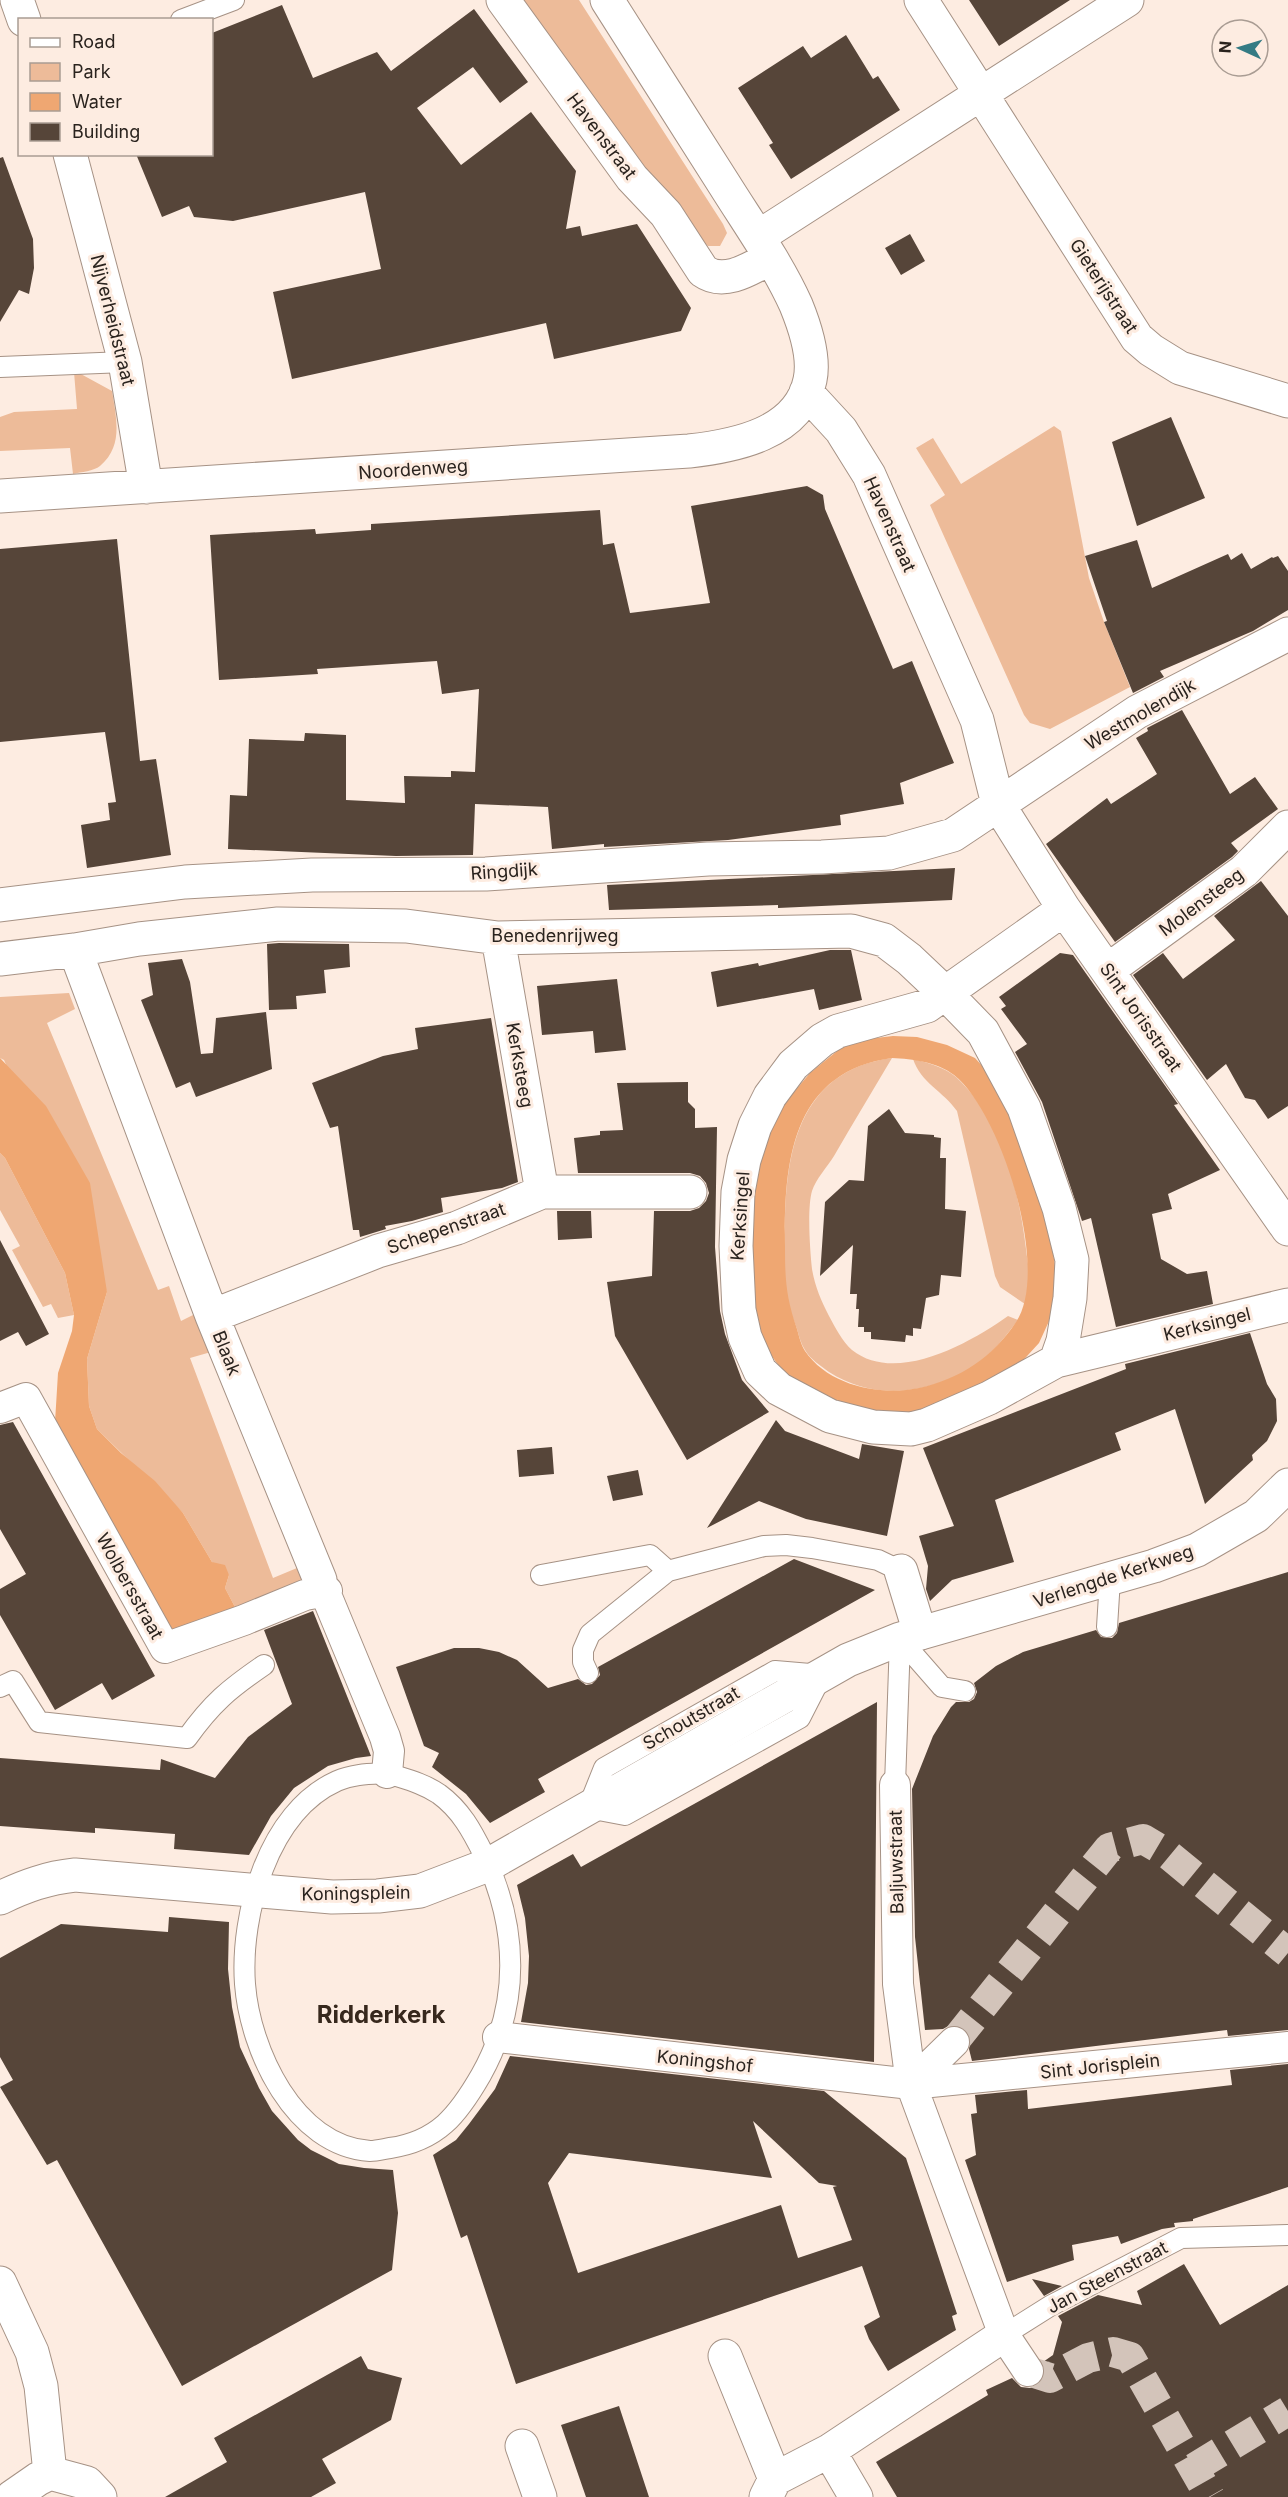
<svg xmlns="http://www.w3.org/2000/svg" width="1288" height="2497" font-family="Inter,sans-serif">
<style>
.green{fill:#edbb99}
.water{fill:#efa772;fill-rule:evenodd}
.building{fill:#564539;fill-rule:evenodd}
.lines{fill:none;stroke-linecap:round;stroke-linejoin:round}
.pedestrian-tunnel{stroke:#d3c4ba;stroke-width:30;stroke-dasharray:30 15;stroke-linecap:butt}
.service-casing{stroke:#a69285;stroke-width:22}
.pedestrian-casing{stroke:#a69285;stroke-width:32}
.minor-casing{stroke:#a69285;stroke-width:35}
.tertiary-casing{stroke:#a69285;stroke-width:35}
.service{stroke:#fff;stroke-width:20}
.pedestrian{stroke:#fff;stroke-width:30}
.minor{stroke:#fff;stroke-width:33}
.tertiary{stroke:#fff;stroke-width:33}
.labels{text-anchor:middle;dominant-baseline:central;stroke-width:6;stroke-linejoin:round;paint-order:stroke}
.street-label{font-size:18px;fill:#2a231e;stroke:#fdece1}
.district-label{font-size:24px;font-weight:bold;fill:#37281d;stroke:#fdece1}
</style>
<rect width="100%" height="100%" fill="#fdece1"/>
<path class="green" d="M523 0H579L723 224 727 233 720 246H708L691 233 632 154Z
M74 372 79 373 112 391C116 417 124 446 100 466 94 471 81 472 73 474L70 448 0 451V417L14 412 77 409Z
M1054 426 1061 431 1089 578 1104 622 1130 687 1050 729 1030 723 1024 715 930 505 945 495 916 448 933 438 961 484Z
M69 993 75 1009 47 1023 158 1290 169 1286 181 1321 197 1313 211 1352 190 1358 273 1578 297 1568 304 1584 236 1609 225 1588 229 1575 212 1562 183 1513 97 1429 89 1406 87 1359 107 1292 4 1060 0 1058V997Z
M892 1058C873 1090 853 1123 834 1156 827 1167 816 1179 812 1191 807 1208 810 1251 812 1269 815 1287 821 1300 829 1316 835 1327 842 1341 852 1350 896 1385 970 1343 1008 1316L1018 1320C1004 1338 991 1356 971 1368 927 1395 872 1400 829 1372 821 1366 810 1359 805 1350 801 1344 799 1336 797 1329 793 1318 788 1306 786 1294 783 1278 785 1261 785 1244 784 1162 793 1071 892 1058Z
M913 1059C928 1063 944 1067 956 1077 1001 1118 1019 1190 1026 1249 1027 1259 1030 1271 1029 1281 1029 1289 1027 1297 1025 1304L1000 1287 995 1276 957 1111C943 1091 921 1083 913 1059Z
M0 1153 5 1158 65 1273 74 1315 58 1318 51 1304 43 1307 12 1250 20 1246 0 1210Z"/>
<path class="water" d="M893 1036 917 1037 947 1045 975 1058 995 1080 1014 1112 1049 1223 1055 1266 1056 1298 1050 1319 1039 1343 1017 1367 948 1403 905 1415H885L828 1403 784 1373 771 1355 758 1327 752 1292V1197L757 1169 773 1124 783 1105 810 1073 842 1047 867 1039ZM892 1058C913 1059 937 1062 954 1075 1001 1112 1051 1270 1016 1322 993 1357 960 1379 919 1388 880 1396 829 1386 805 1351 801 1345 799 1336 797 1329 786 1297 785 1280 785 1246 784 1163 791 1072 892 1058Z
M0 1058 46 1106 90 1183 107 1292 87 1359 89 1406 97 1429 121 1453 155 1481 183 1513 212 1562 225 1565 229 1575 225 1588 236 1609 172 1633 55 1422 58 1373 72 1331 74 1315 65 1273 5 1158 0 1153Z"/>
<path class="building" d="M969 0H1070L999 46Z
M282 5 313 78 377 52 391 71 474 9 528 82 500 103 473 67 417 108 461 165 531 112 576 171 566 229 580 226 582 236 637 224 691 308 681 331 554 359 546 323 292 379 273 292 381 269 365 192 233 221 194 217 189 206 162 217 136 154H212V33Z
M846 35 873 79 878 76 900 110 791 179 769 145 773 143 738 88 803 46 811 58Z
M3 157 33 239 34 268 29 294 19 290 0 322V158Z
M910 234 925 261 901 275 885 248Z
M1171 417 1205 498 1137 526 1112 442Z
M807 486 823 495 825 509 893 669 912 661 954 763 900 783 904 804 840 815 841 825 728 840 604 847V844L552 849 548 807 475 804 473 855 396 856 228 849 230 795 247 796 249 739 304 741 305 733 346 735V800L405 803 404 776 446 777H451V771L475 772 479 689 442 694 437 661 317 669 318 674 219 680 210 535 315 529 316 534 371 530V524L600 510 603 545 614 543 630 613 710 603 691 506Z
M117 539 140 761 156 759 171 855 87 868 81 825 110 820 108 803 116 802 105 732 0 742V549Z
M1137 540 1152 588 1228 554 1231 560 1242 553 1251 569 1272 557 1273 558 1278 556 1288 571V610L1253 631 1160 671 1164 677 1133 693 1104 622 1107 621 1085 556Z
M1182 710 1230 794 1255 777 1278 809 1231 843 1238 851 1232 857 1115 942 1046 844 1107 798 1111 804 1157 774 1136 738 1148 731 1147 728Z
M955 868 952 900 778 908V905L609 910 607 885Z
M1261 881 1288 916V1106L1268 1119 1255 1100 1245 1098 1226 1064 1207 1080 1133 975 1163 953 1183 979 1235 940 1214 916Z
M279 943 349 944 350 967 324 970 326 993 296 996 297 1009 269 1010 267 944Z
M830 950H851L862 1000 819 1010 814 989 717 1007 711 972 758 963 759 966Z
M1060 953 1073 955 1178 1104 1174 1105 1220 1170 1168 1194 1172 1209 1152 1214 1161 1259 1187 1274 1207 1271 1213 1304 1116 1327 1091 1218 1082 1221 1042 1102 1015 1052 1027 1044 1001 1009 1006 1006 999 997Z
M182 959 190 982 201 1054 213 1053 216 1018 266 1012 272 1069 196 1097 190 1082 176 1088 141 1000 153 995 148 963Z
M617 979 626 1050 595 1053 593 1031 542 1035 537 986Z
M491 1018 518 1182 502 1188 441 1198 443 1212 412 1221 385 1226 386 1229 360 1237 359 1230H353L338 1126 330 1128 312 1083 383 1056 418 1049 415 1028Z
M688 1082V1102L695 1109V1128L717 1127 715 1247 720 1311 725 1334 742 1380 769 1412 687 1460 615 1336 607 1282 652 1276 654 1211H690L699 1208 706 1201 709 1193 706 1183 700 1176 690 1173H578L574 1138 600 1135V1131L623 1130 617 1083Z
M889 1109 905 1133 934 1135V1137L941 1138 940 1158H946L945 1209 966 1211 961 1277 941 1275 939 1295 926 1298 921 1329 913 1328V1336L906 1335 905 1342 871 1339V1332H864V1327H858L859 1309H856L857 1294H850L853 1245 820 1276 825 1202 849 1180 864 1181 868 1126Z
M557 1211H591L592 1238 558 1240Z
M0 1240 49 1334 26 1346 18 1332 0 1341Z
M1250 1333 1267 1384 1276 1399 1277 1421 1267 1441 1252 1455 1253 1460 1205 1504 1175 1409 1115 1433 1121 1450 995 1500 1014 1562 952 1580 930 1601 926 1589 928 1566 919 1536 954 1526 923 1448 1126 1369 1125 1364Z
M776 1420 785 1431 859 1459 862 1444 904 1451 887 1536 806 1519 759 1501 707 1528Z
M13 1422 155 1676 112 1700 102 1683 55 1710 0 1615V1589L26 1574 0 1529V1425Z
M552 1447 554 1474 519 1477 517 1450Z
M638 1470 643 1495 613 1501 607 1476Z
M794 1559 875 1590 538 1779 545 1792 490 1823 466 1794 432 1767 439 1753 424 1746 396 1667 454 1648H479L499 1652 517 1660 548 1688 578 1679 586 1685 592 1684 600 1675 598 1667Z
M1288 1572V2030L1228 2036 1227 2030 972 2061 969 2049 971 2038 966 2030 959 2026 950 2025 943 2029 925 2030 915 1937 912 1789 933 1736 951 1707 956 1702H969L974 1699 977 1692 974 1683 996 1666 1023 1652 1096 1630 1101 1637 1112 1638 1117 1633 1119 1623Z
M313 1611 371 1756 356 1758 328 1766 294 1788 271 1816 249 1855 174 1849 175 1834 95 1828V1833L0 1826V1758L160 1770 161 1759 215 1778 248 1737 292 1704 264 1630Z
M877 1702 874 2062 521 2022 528 1983 529 1956 525 1918 517 1885 573 1854 581 1867Z
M169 1917 229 1922 228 1969 232 2007 240 2047 259 2088 272 2111 298 2140 311 2150 339 2164 364 2168 393 2170 398 2213 392 2270 182 2386 57 2160 47 2165 0 2087 13 2080 0 2057V1958L61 1924 168 1932Z
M510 2056 824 2091 906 2158 957 2314 952 2316 956 2330 888 2371 869 2339 864 2326 880 2317 862 2266 516 2384 467 2235 461 2238 433 2155 456 2140 469 2124 495 2089ZM753 2121 819 2183 837 2186 833 2187 852 2240 798 2258 781 2205 578 2273 548 2183 569 2153 772 2178Z
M1288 2064V2187L1193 2219V2221L1174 2223 1175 2227 1162 2229 1121 2244 1118 2236 1072 2245 1074 2260 1007 2282 965 2160 976 2155 971 2114 977 2113 975 2095 1027 2090 1028 2109 1232 2085 1230 2070Z
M1184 2264 1220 2325 1288 2285V2497H897L876 2462 988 2395 986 2390 1012 2378 1021 2387 1030 2388 1038 2385 1044 2378 1045 2369 1043 2362 1053 2355 1062 2322 1058 2316 1098 2295 1142 2305 1137 2291Z
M1032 2279 1062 2286 1044 2296Z
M361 2356 368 2369 402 2378 391 2420 322 2459 336 2483 311 2497H165L227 2462 214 2438Z
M619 2406 649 2497H586L561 2425Z"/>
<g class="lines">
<path class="pedestrian-tunnel" d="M954 2042 1109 1848 1143 1839 1165 1852 1288 1953
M1028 2371 1050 2378 1088 2358 1113 2352 1130 2357 1210 2497
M1194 2468 1288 2411"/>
<defs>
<path id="service" d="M181 20 234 0
M0 367 125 362
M541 1575 650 1555 668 1571 764 1546 786 1545 812 1548 878 1560 901 1571
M1107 1627 1110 1579
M900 1639 942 1687 965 1691
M775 1671 822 1675 800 1718 625 1815 588 1808 604 1768Z
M588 1673 583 1662V1650L590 1634 668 1571
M0 1687 13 1681 39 1722 187 1738C212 1703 229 1689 264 1665
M387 1773C405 1779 423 1783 439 1794 461 1810 472 1831 484 1855 518 1927 521 2004 481 2075 458 2115 438 2141 390 2148 384 2149 376 2151 370 2151 294 2146 250 2050 245 1984 240 1915 268 1812 337 1781 353 1774 370 1774 387 1773Z
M895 1785 900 1639
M1004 2335 1050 2306 1181 2238 1288 2235"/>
<path id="pedestrian" d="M0 1408 26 1398 165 1648 244 1620 305 1595 327 1591
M320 1580 385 1737 389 1751 387 1773
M895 1785 898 1984 911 2084 1004 2335 1028 2371
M498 2037 911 2084 1288 2047
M911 2084 954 2042"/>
<path id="minor" d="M17 0 24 20
M503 0 632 178 666 214 703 271C724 286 750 269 770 258
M921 0 1137 338 1151 350 1180 368 1288 401
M70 154 125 362 146 487
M758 237 1127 0
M806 392 841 430 869 475 977 720 998 804 1064 909 1288 1229
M0 496 689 451C734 446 799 434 810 380 815 357 805 327 796 305 777 263 749 224 724 184 685 123 646 61 607 0
M0 905 185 882 312 875 486 874 708 859 822 857 889 853 953 835 1137 712 1288 634
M1064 909 927 1006 838 1031 822 1040 793 1065 770 1096 755 1126 744 1160 738 1192 736 1246 739 1310 745 1337 760 1371 779 1389 830 1416 873 1427 911 1429 927 1425 989 1398 1056 1361 1288 1305
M498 938 542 1192
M75 950 212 1316 320 1580
M0 959 75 950 139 939 278 924 406 926 498 938 851 931 884 940 909 959 946 994 983 1032 1024 1108 1059 1208 1072 1260 1070 1298 1063 1341 1056 1361
M1108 970 1244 871 1288 827
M212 1316 378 1251 457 1228 542 1192H690
M901 1571 920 1633
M725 2356 775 2479
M522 2446 540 2497
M829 2451 1004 2335
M766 2497 775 2479 829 2451 856 2497"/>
<path id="tertiary" d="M0 1898C25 1886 47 1878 75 1875L332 1897 378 1896 420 1891 488 1865 848 1660 900 1639 1154 1566 1197 1550 1256 1516 1288 1485
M0 2283 32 2352 41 2386 50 2473
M50 2473 87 2483 100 2497
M12 2497 38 2479 50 2473"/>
</defs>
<use href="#service" class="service-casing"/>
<use href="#pedestrian" class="pedestrian-casing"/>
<use href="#minor" class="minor-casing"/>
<use href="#tertiary" class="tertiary-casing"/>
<use href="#service" class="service"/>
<use href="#pedestrian" class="pedestrian"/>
<use href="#minor" class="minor"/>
<use href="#tertiary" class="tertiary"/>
</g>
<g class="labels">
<g class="street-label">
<text transform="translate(602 136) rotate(53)">Havenstraat</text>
<text transform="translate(1104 286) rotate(57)">Gieterijstraat</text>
<text transform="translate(113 320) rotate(76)">Nijverheidstraat</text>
<text transform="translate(413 469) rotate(-4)">Noordenweg</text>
<text transform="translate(890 524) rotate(66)">Havenstraat</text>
<text transform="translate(1140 714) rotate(-30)">Westmolendijk</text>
<text transform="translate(504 871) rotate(-4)">Ringdijk</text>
<text transform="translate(1201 902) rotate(-37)">Molensteeg</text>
<text x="555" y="935">Benedenrijweg</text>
<text transform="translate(1141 1017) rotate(55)">Sint Jorisstraat</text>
<text transform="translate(520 1065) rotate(80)">Kerksteeg</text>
<text transform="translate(740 1216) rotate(-86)">Kerksingel</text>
<text transform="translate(446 1228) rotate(-19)">Schepenstraat</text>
<text transform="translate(1207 1324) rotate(-14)">Kerksingel</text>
<text transform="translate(227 1353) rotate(68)">Blaak</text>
<text transform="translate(1113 1576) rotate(-18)">Verlengde Kerkweg</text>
<text transform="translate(130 1586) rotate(61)">Wolbersstraat</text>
<text transform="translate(691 1718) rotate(-30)">Schoutstraat</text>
<text transform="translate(896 1862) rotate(-91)">Baljuwstraat</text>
<text transform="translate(356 1893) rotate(-1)">Koningsplein</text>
<text transform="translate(705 2061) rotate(6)">Koningshof</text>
<text transform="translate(1100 2066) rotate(-6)">Sint Jorisplein</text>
<text transform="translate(1107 2277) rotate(-28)">Jan Steenstraat</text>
</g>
<g class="district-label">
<text x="381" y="2014">Ridderkerk</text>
</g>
</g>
<rect x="18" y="18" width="195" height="138" fill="#fdece1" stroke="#a99c93" stroke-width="1.5"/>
<rect x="30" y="38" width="30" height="9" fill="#ffffff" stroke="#a99c93" stroke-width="1.5"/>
<text x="72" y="48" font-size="18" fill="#2a231e">Road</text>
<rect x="30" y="63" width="30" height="18" fill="#edbb99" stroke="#a99c93" stroke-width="1.5"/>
<text x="72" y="78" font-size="18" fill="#2a231e">Park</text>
<rect x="30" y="93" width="30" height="18" fill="#efa772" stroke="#a99c93" stroke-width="1.5"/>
<text x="72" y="108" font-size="18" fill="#2a231e">Water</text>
<rect x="30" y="123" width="30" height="18" fill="#564539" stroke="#a99c93" stroke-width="1.5"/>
<text x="72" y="138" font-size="18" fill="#2a231e">Building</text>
<g transform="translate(1240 48) rotate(274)"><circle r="28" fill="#fdece1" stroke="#a99c93" stroke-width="1.5"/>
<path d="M0-4.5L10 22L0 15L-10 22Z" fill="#347b84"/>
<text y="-9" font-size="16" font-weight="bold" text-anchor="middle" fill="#2a231e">N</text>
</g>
</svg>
